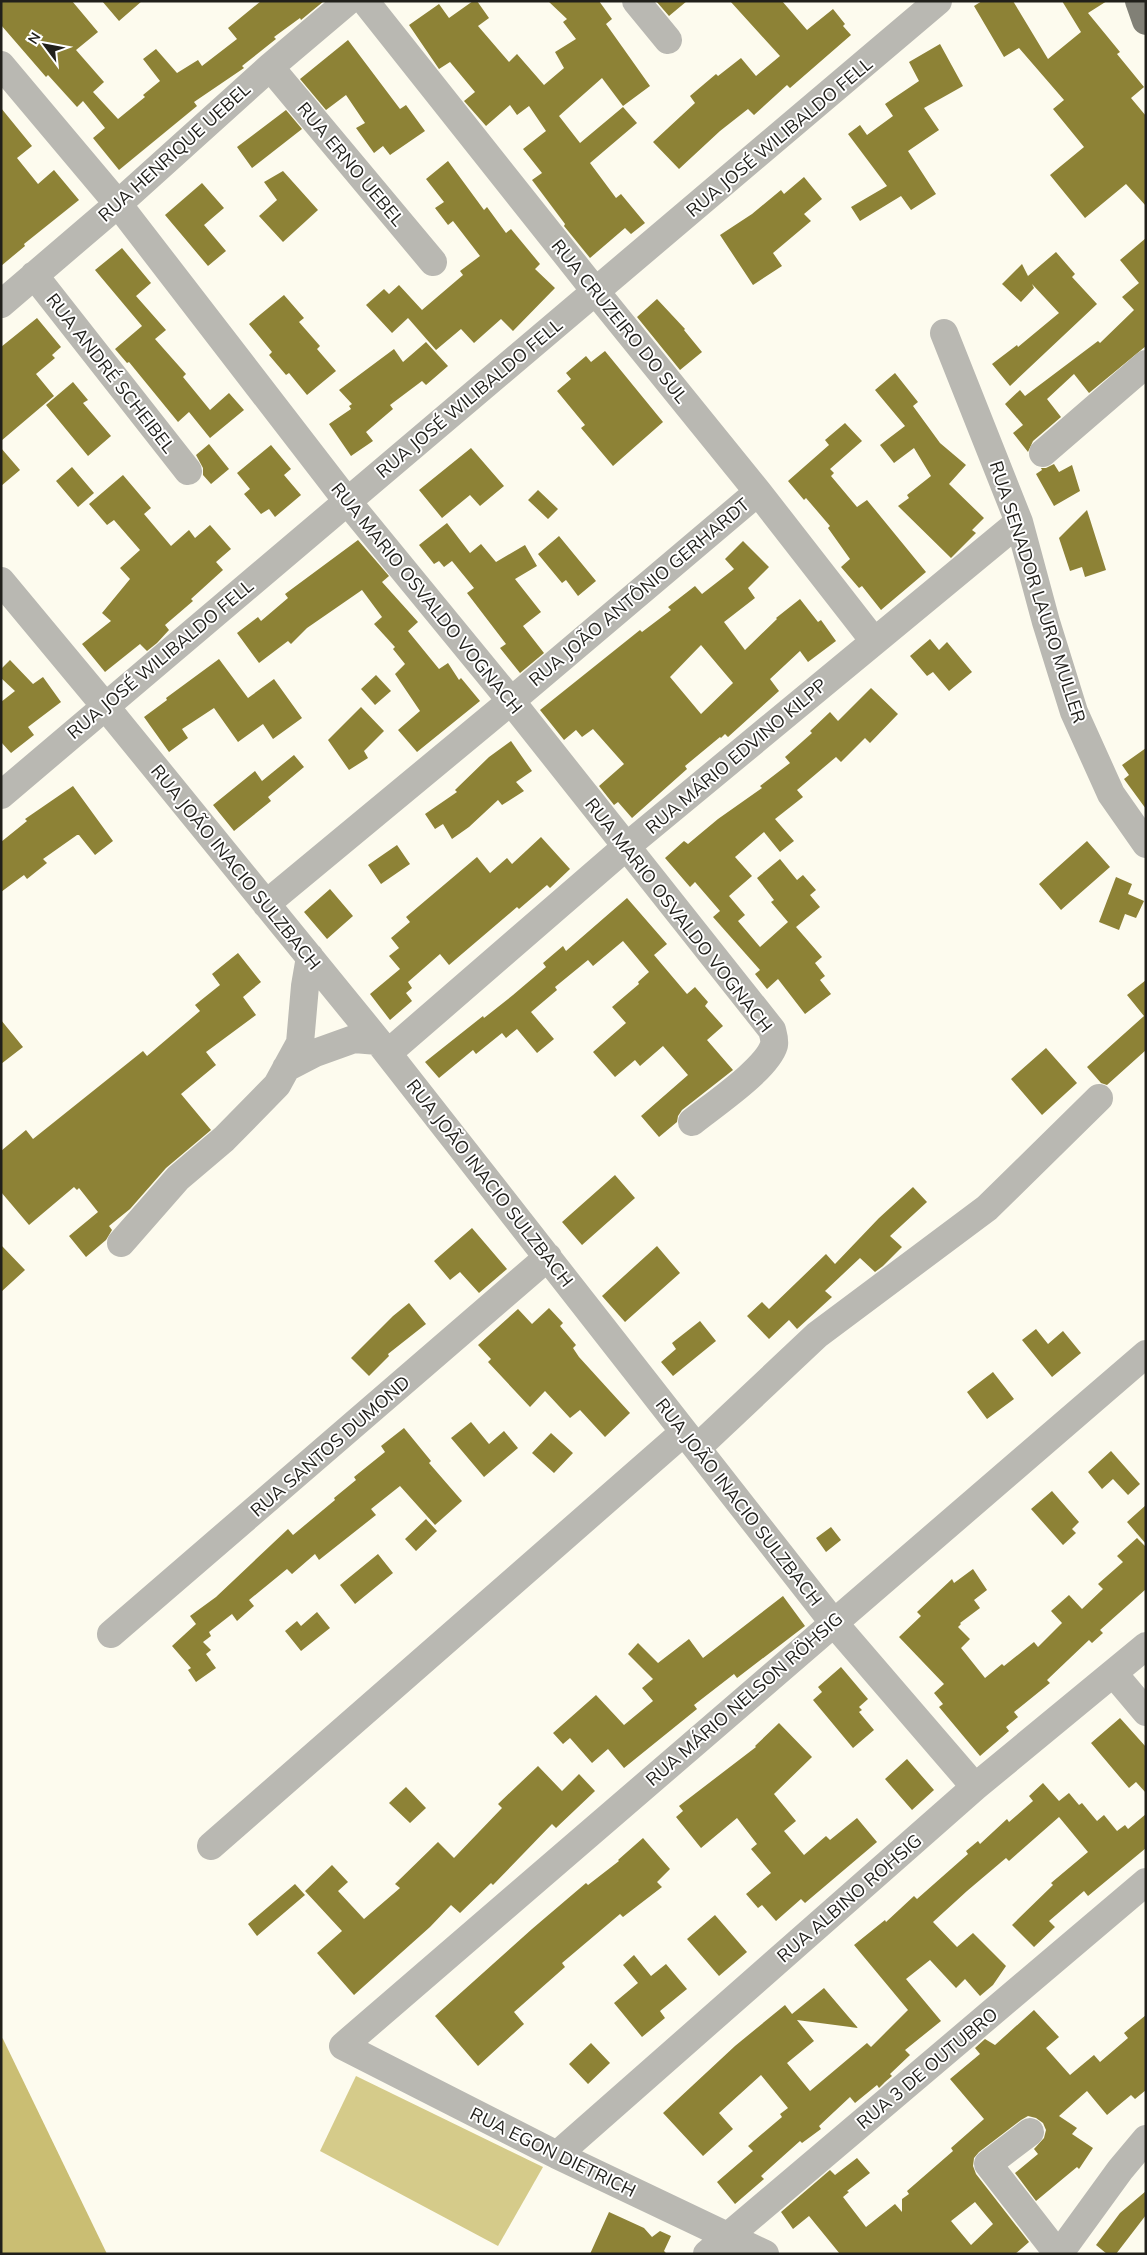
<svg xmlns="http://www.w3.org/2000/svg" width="1147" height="2255" font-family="Mulish,sans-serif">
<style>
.green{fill:#d5cb8a}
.forest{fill:#cabe73}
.building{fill:#8d8236;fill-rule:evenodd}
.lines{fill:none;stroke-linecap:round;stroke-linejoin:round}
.minor{stroke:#b9b8b2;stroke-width:28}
.major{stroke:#818076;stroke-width:28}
.labels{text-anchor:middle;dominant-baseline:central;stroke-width:4;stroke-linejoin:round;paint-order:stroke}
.street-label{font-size:18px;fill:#21201b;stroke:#fff}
</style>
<rect width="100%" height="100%" fill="#fdfbee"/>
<path class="green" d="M356 2076 543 2167 498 2246 320 2151Z"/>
<path class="forest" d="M1 2037 3 2039 107 2254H1Z"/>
<path class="building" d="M1 1H72L98 32 76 50 104 82 93 92 118 119 145 97 143 95 160 81 143 59 156 49 177 73 198 60 202 66 237 39 228 28 261 1H324L301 20 300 18 274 37 276 39 242 66 244 68 194 102 197 106 119 170 93 138 105 128 83 101 77 107 48 75 46 77 1 25Z
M102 1H142L119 21Z
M473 1H477L489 18 478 26 509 62 517 54 544 85 564 68 555 52 576 39 563 22 567 19 548 1H599L612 19 606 24 650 86 623 106 602 78 559 116 580 143 623 107 637 123 590 163 616 198 621 194 645 223 631 234 625 228 590 258 564 226 565 224 532 180 542 173 523 149 546 131 529 106 517 115 510 105 486 126 464 101 475 92 450 62 439 69 409 25 439 4 449 18Z
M656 1H687L669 16Z
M730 1H782L807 30 833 9 845 24 843 26 851 35 790 88 787 85 754 115 748 109 720 131 679 169 653 142 695 103 690 96 716 74 718 76 741 58 756 76 780 56Z
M982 1H1013L1048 59 1081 32 1062 1H1107L1088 13 1120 52 1117 54 1144 87 1131 98 1146 116V206L1126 184 1085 218 1050 175 1084 147 1053 109 1064 100 1019 48 1004 57 974 6Z
M348 40 400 109 406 105 425 131 390 155 383 146 374 153 356 128 365 123 346 95 326 110 300 79Z
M940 44 963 86 924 108 939 130 908 151 936 194 911 210 901 196 860 221 851 207 887 186 848 134 860 125 867 135 893 116 885 104 919 81 909 62Z
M1 108 32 146 17 158 38 184 54 170 79 200 24 244 25 246 1 266Z
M286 110 302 129 252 168 237 147Z
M448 161 484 210 487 207 506 233 511 229 540 264 535 269 555 288 513 331 501 319 474 343 461 329 436 350 408 318 392 333 366 305 384 289 389 294 399 285 422 310 463 275 460 271 480 256 453 221 448 225 435 208 444 202 426 179Z
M283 171 318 210 283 242 259 216 277 200 264 182Z
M804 177 822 199 804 214 811 221 773 253 782 266 753 285 720 235 752 214 781 190 784 194Z
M202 183 224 208 204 225 226 251 208 266 165 215Z
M1146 238V346L1089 393 1074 374 1047 399 1061 417 1033 441 1028 452 1013 433 1023 425 1005 404 1020 390 1025 396 1098 341 1100 343 1134 310 1122 297 1139 283 1120 260Z
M122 248 151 283 136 296 166 330 155 339 186 374 183 377 210 410 229 393 244 410 210 438 189 412 178 422 129 362 127 363 115 349 142 326 95 270Z
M1056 252 1075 274 1072 277 1097 304 1010 386 992 364 1017 345 1018 347 1059 313 1032 284 1034 288 1021 302 1002 284 1022 264 1028 276Z
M284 295 304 318 299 322 320 346 317 349 336 371 307 395 289 373 286 375 269 355 272 352 249 324Z
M657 299 685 329 684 330 702 352 680 370 637 317Z
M37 318 61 347 52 355 55 358 36 374 54 396 1 441V347Z
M426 342 448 366 426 385 422 381 390 405 393 409 366 432 373 441 351 456 329 424 351 409 349 406 352 404 339 390 394 349 403 362Z
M605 351 663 422 613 466 581 428 585 425 557 391 571 379 566 373 586 356 591 362Z
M895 373 918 402 913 406 940 443 966 465 949 484 984 518 972 530 976 533 951 558 898 506 909 498 907 495 931 476 914 448 894 463 880 445 905 426 875 390Z
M73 382 88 400 83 403 111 436 88 456 46 405Z
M845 423 862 441 830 469 834 473 831 476 857 507 867 500 926 572 881 610 862 586 859 588 841 567 850 559 828 528 830 526 806 498 804 500 788 481 829 445 825 440Z
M209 444 229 469 211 484 203 475V468L196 455Z
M271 445 291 469 284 475 301 495 275 517 269 509 261 514 244 494 250 489 237 473Z
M1 448 20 470 1 486Z
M471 448 504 486 480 506 470 495 442 518 419 490Z
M1054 464 1059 472 1072 465 1080 491 1054 506 1036 474 1042 470 1041 468H1046Z
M72 467 94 493 78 507 56 481Z
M123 475 151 508 144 514 171 546 189 530 195 538 210 525 231 549 216 562 223 570 191 599 193 601 165 625 169 630 157 643 147 651 140 644 105 672 82 644 111 621 102 613 130 579 120 568 140 550 114 520 107 525 89 504Z
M538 490 558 509 548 519 528 500Z
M1087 510 1106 570 1085 577 1082 567 1070 571 1059 538Z
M447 523 470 553 481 544 496 562 525 545 537 566 515 579 541 612 523 626 544 653 520 673 500 648 506 644 467 593 474 588 452 561 444 567 439 561 434 564 419 545Z
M559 536 596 581 578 596 566 580 562 583 538 554Z
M358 540 389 576 382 582 418 622 408 631 439 669 448 663 459 680 461 678 480 701 417 752 398 730 420 711 395 674 405 664 393 649 395 647 374 624 382 617 362 590 307 628 291 644 288 641 259 663 237 633 258 617 261 621 288 598 285 594Z
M743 541 769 567 748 588 755 598 724 622 745 650 777 619 776 618 800 599 818 622 821 620 836 641 808 662 800 651 770 679 779 691 728 737 725 734 721 738 720 737 685 766 687 769 632 818 618 802 614 805 599 786 624 764 593 729 582 737 576 730 564 740 540 710 640 630 642 632 671 610 668 607 695 586 702 594 734 569 725 559ZM701 645 733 683 701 714 670 677Z
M930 639 939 650 947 642 972 672 949 691 933 672 927 676 910 656Z
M219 659 248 698 274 679 302 718 273 739 263 724 238 742 214 708 182 729 188 738 169 752 144 717 167 700 166 698Z
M10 660 33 684 43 677 61 702 28 727 34 735 11 753 1 742V702L15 691 1 678V669Z
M376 675 391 691 375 705 361 689Z
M871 688 898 714 870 743 865 738 841 762 836 757 797 790 803 797 775 819 794 841 780 852 764 832 735 857 752 876 729 896 745 915 738 921 760 947 788 922 771 902 774 900 757 878 780 859 797 880 803 875 816 890 810 895 820 907 796 927 822 957 815 963 825 976 820 980 831 994 805 1014 778 979 767 989 755 974 760 970 713 917 720 911 695 882 690 887 665 858 684 841 688 844 718 819 762 788 760 786 790 763 785 757 812 733 810 731 830 712 838 721Z
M361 707 384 731 364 751 368 758 349 770 328 740Z
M511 741 532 771 516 782 524 791 502 805 498 800 469 827 452 839 443 824 435 829 425 814 457 792 455 790 489 757Z
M1146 748V809L1124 779 1129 775 1122 765Z
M294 755 304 767 268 797 271 801 234 831 213 805 255 771 262 781Z
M73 786 113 841 95 855 79 835H77L43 859 47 863 27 879 24 875 1 892V842L27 821 25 819Z
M541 837 570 869 550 888 547 885 519 909 517 907 449 965 440 954 408 982 412 988 406 993 412 1001 390 1020 370 994 400 969 389 956 399 948 391 938 410 922 406 917 477 857 490 873 507 858 512 864Z
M1087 841 1110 867 1061 910 1039 884Z
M397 845 410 864 381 884 368 865Z
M1116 877 1132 884 1128 894 1144 901 1136 918 1125 914 1119 930 1099 922Z
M330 889 353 916 327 939 304 912Z
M627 898 667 944 654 955 687 994 695 987 708 1002 705 1006 723 1026 707 1040 733 1070 682 1110 678 1116 677 1122 659 1137 641 1116 688 1075 663 1046 640 1066 635 1060 615 1077 593 1052 626 1023 612 1007 639 984 638 982 649 972 623 941 593 966 588 960 555 987 557 990 531 1012 554 1039 537 1053 517 1029 506 1038 502 1033 476 1054 473 1050 439 1078 425 1062 483 1016 484 1018 513 995 546 967 543 963 563 946 566 951Z
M238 953 261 982 243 997 256 1015 206 1052 216 1065 181 1094 211 1130 166 1168 130 1209 109 1226 112 1230 106 1240 86 1257 69 1236 98 1212 79 1188 77 1190 74 1187 29 1225 1 1192V1151L26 1130 33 1139 143 1051 147 1056 200 1011 195 1005 220 985 212 974Z
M1146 980V1050L1107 1085 1101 1083 1087 1067 1144 1016 1127 995Z
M1 1020 23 1047 1 1064Z
M1046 1048 1077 1083 1042 1115 1011 1079Z
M615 1175 635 1198 582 1245 562 1222Z
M913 1187 927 1202 890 1236 902 1247 883 1266 875 1272 860 1258 825 1291 832 1297 797 1329 789 1320 769 1339 747 1316 762 1302 769 1309 826 1254 835 1264 879 1218Z
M472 1228 507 1269 479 1293 460 1272 450 1280 434 1261Z
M1 1245 25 1270 1 1292Z
M657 1246 680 1273 625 1322 602 1296Z
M409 1303 426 1324 388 1354 389 1356 369 1376 351 1358 393 1316Z
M549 1308 563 1323 560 1326 576 1345 573 1348 579 1357 630 1413 605 1437 580 1410 570 1418 545 1391 530 1407 488 1362 491 1359 478 1345 518 1309 532 1324Z
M700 1321 716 1341 673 1376 661 1362 676 1349 672 1343Z
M1036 1329 1048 1344 1063 1331 1081 1353 1052 1377 1022 1340Z
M993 1372 1014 1399 987 1419 967 1392Z
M471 1422 489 1444 504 1431 518 1448 484 1477 451 1438Z
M404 1428 431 1461 429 1463 462 1501 435 1525 400 1486 371 1509 376 1515 319 1560 315 1554 292 1574 287 1569 249 1600 254 1606 237 1621 232 1614 209 1632 211 1636 203 1642 211 1650 206 1654 216 1668 196 1682 188 1670 191 1668 172 1646 196 1624 190 1616 216 1597 288 1529 293 1535 335 1500 334 1498 356 1480 354 1477 385 1452 381 1446Z
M551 1433 573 1453 554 1473 532 1453Z
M1111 1451 1140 1484 1128 1495 1113 1479 1102 1489 1088 1472Z
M1052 1491 1079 1522 1072 1529 1076 1533 1063 1545 1031 1509Z
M1146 1505V1544L1127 1522Z
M426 1519 437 1531 416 1551 405 1539Z
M831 1527 841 1540 826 1552 816 1538Z
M1137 1538 1146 1547V1589L1100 1630 1103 1633 1092 1643 1089 1640 1047 1680 1050 1683 1014 1712 1018 1717 1006 1727 1009 1731 980 1756 939 1707 943 1704 934 1693 944 1684 899 1637 921 1616 917 1612 952 1579 954 1583 973 1569 987 1590 974 1600 980 1608 960 1623 961 1624 958 1627 970 1639 961 1648 985 1678 1002 1664 1004 1666 1034 1642 1038 1647 1062 1623 1051 1611 1069 1595 1082 1609 1103 1589 1098 1584 1123 1562 1117 1556Z
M378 1554 393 1573 355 1604 340 1585Z
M783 1596 805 1626 737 1678 734 1674 694 1705 697 1709 624 1768 608 1749 592 1763 570 1738 563 1744 553 1733 596 1695 624 1725 653 1701 642 1688 653 1679 628 1654 638 1643 658 1663 689 1639 703 1658Z
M317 1612 330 1628 301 1651 285 1631 297 1621 301 1626Z
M841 1667 868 1699 859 1707 862 1710 859 1712 874 1730 853 1748 813 1700 822 1692 818 1687Z
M1120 1718 1146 1747V1793L1136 1782 1129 1788 1091 1743Z
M779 1723 812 1757 774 1794 796 1821 784 1831 804 1855 826 1836 830 1840 857 1818 877 1842 805 1903 801 1899 776 1921 762 1905 758 1908 746 1894 771 1873 751 1849 757 1844 737 1818 701 1848 676 1817 683 1811 679 1806 756 1747 755 1746Z
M907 1759 934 1790 912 1810 885 1779Z
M538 1766 562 1791 579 1774 595 1791 556 1828 552 1824 493 1885 491 1883 460 1913 451 1905 430 1927 354 1995 317 1953 342 1931 305 1891 332 1865 348 1882 338 1891 364 1919 400 1888 395 1884 438 1842 454 1858 502 1808 498 1804Z
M1043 1783 1059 1801 1069 1793 1079 1805 1082 1803 1097 1821 1104 1815 1117 1831 1125 1825 1128 1829 1146 1814V1848L1088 1896 1084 1891 1049 1921 1055 1927 1034 1947 1012 1925 1053 1885 1051 1883 1088 1852 1059 1817 1009 1861 1006 1858 967 1891 933 1922 957 1947 973 1933 1006 1966 993 1985 980 1996 965 1979 956 1988 930 1960 906 1979 941 2021 905 2050 910 2055 890 2074 892 2076 885 2082 879 2088 877 2085 855 2103 850 2097 819 2126 821 2129 802 2143 800 2141 761 2176 764 2179 735 2204 717 2182 753 2151 748 2146 782 2117 780 2114 788 2108 761 2075 719 2113 733 2129 703 2156 663 2113 735 2046 785 2005 792 2014 824 1988 858 2028 797 2020 814 2041 787 2063 810 2091 867 2043 871 2047 908 2010 854 1945 885 1920 886 1922 914 1896 917 1899 968 1854 966 1851 978 1841 980 1844 1007 1819 1009 1822 1033 1801 1029 1796Z
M406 1787 426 1808 410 1823 389 1803Z
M643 1838 670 1869 657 1882 662 1887 623 1917 620 1914 562 1963 565 1967 514 2012 524 2024 478 2066 435 2016 532 1929 586 1883 588 1885 619 1861 618 1860Z
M295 1884 305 1895 257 1936 248 1924Z
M715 1915 747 1952 719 1976 687 1939Z
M634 1955 651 1976 666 1964 687 1989 660 2011 665 2018 642 2037 614 2003 638 1983 623 1965Z
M1034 2010 1059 2037 1046 2048 1070 2075 1094 2055 1100 2062 1128 2038 1124 2033 1146 2015V2090L1135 2099 1131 2095 1107 2115 1087 2091 1059 2116 1077 2128 1072 2134 1093 2148 1079 2169 1077 2167 1036 2201 1015 2173 1038 2154 1034 2149 1044 2138 1046 2130 1043 2123 1036 2118 1028 2116 1021 2120 979 2152 974 2158 973 2166 976 2174 1029 2242 1015 2254H840L809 2216 793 2229 781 2212 830 2170 835 2175 857 2158 870 2173 847 2191 849 2192 843 2197 866 2227 895 2204 902 2212V2199L909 2194 907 2191 953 2151 951 2148 984 2119 950 2079 980 2054 975 2048 985 2039 995 2045ZM975 2202 993 2224 971 2245 951 2221Z
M591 2043 610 2063 588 2084 569 2064Z
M1146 2191V2215L1116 2254H1107L1096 2245 1120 2213Z
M609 2212 644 2228 652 2237 660 2231 671 2236 664 2251 667 2254H590Z"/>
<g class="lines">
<path class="minor" d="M365 1 596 292 758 492 874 641
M636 1 668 40
M1 65 118 204 347 501 511 701 772 1030C773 1034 775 1040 774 1045 767 1069 713 1105 692 1122
M270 67 433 262
M34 275 188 471
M1 304 118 204 270 67 348 1
M944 333 1019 522 1046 622 1074 712 1111 794 1146 844
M1043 453 1146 364
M1 581 105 706 378 1041 833 1622 975 1787
M1 795 938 1
M266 904 511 701 758 492
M388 1053 627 846 1019 522
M286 1068 315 1053 354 1039 378 1041
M121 1243 178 1178 224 1139 277 1085 300 1043 305 986 310 957
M697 1448 817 1335 987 1208 1099 1098
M111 1634 548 1257
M1114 1674 1146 1712
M211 1846 684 1432
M1030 2132 988 2164 1058 2254
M557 2155 975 1787 1146 1646
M707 2254 1146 1882
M765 2254 557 2155 343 2046 1146 1354
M1059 2254 1120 2170 1146 2139"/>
<path class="major" d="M1139 1 1146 21"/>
</g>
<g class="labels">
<g class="street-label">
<text transform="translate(779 137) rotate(-40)">RUA JOSÉ WILIBALDO FELL</text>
<text transform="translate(174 152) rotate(-42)">RUA HENRIQUE UEBEL</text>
<text transform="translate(351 164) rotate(50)">RUA ERNO UEBEL</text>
<text transform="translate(620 321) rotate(51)">RUA CRUZEIRO DO SUL</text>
<text transform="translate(111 373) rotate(52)">RUA ANDRÉ SCHEIBEL</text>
<text transform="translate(469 398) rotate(-40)">RUA JOSÉ WILIBALDO FELL</text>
<text transform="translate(639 592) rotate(-40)">RUA JOÃO ANTÔNIO GERHARDT</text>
<text transform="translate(1038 592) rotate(72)">RUA SENADOR LAURO MULLER</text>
<text transform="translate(427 598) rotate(51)">RUA MARIO OSVALDO VOGNACH</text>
<text transform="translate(160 659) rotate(-40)">RUA JOSÉ WILIBALDO FELL</text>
<text transform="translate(736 756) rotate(-40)">RUA MÁRIO EDVINO KILPP</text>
<text transform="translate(236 867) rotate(51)">RUA JOÃO INACIO SULZBACH</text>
<text transform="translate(679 915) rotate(52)">RUA MARIO OSVALDO VOGNACH</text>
<text transform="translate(490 1183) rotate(52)">RUA JOÃO INACIO SULZBACH</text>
<text transform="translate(330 1446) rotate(-41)">RUA SANTOS DUMOND</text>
<text transform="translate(739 1502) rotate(52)">RUA JOÃO INACIO SULZBACH</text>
<text transform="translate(744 1699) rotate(-41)">RUA MÁRIO NELSON RÖHSIG</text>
<text transform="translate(849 1898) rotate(-41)">RUA ALBINO ROHSIG</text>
<text transform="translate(927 2068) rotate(-40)">RUA 3 DE OUTUBRO</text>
<text transform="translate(553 2152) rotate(26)">RUA EGON DIETRICH</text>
</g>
</g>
<rect width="1147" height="2255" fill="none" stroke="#21201b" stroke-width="5"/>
<g transform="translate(45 45) rotate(302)" stroke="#ffffff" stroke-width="4" paint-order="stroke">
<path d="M0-4L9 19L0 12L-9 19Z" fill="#21201b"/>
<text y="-8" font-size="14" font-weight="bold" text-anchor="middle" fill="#21201b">N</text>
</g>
</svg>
